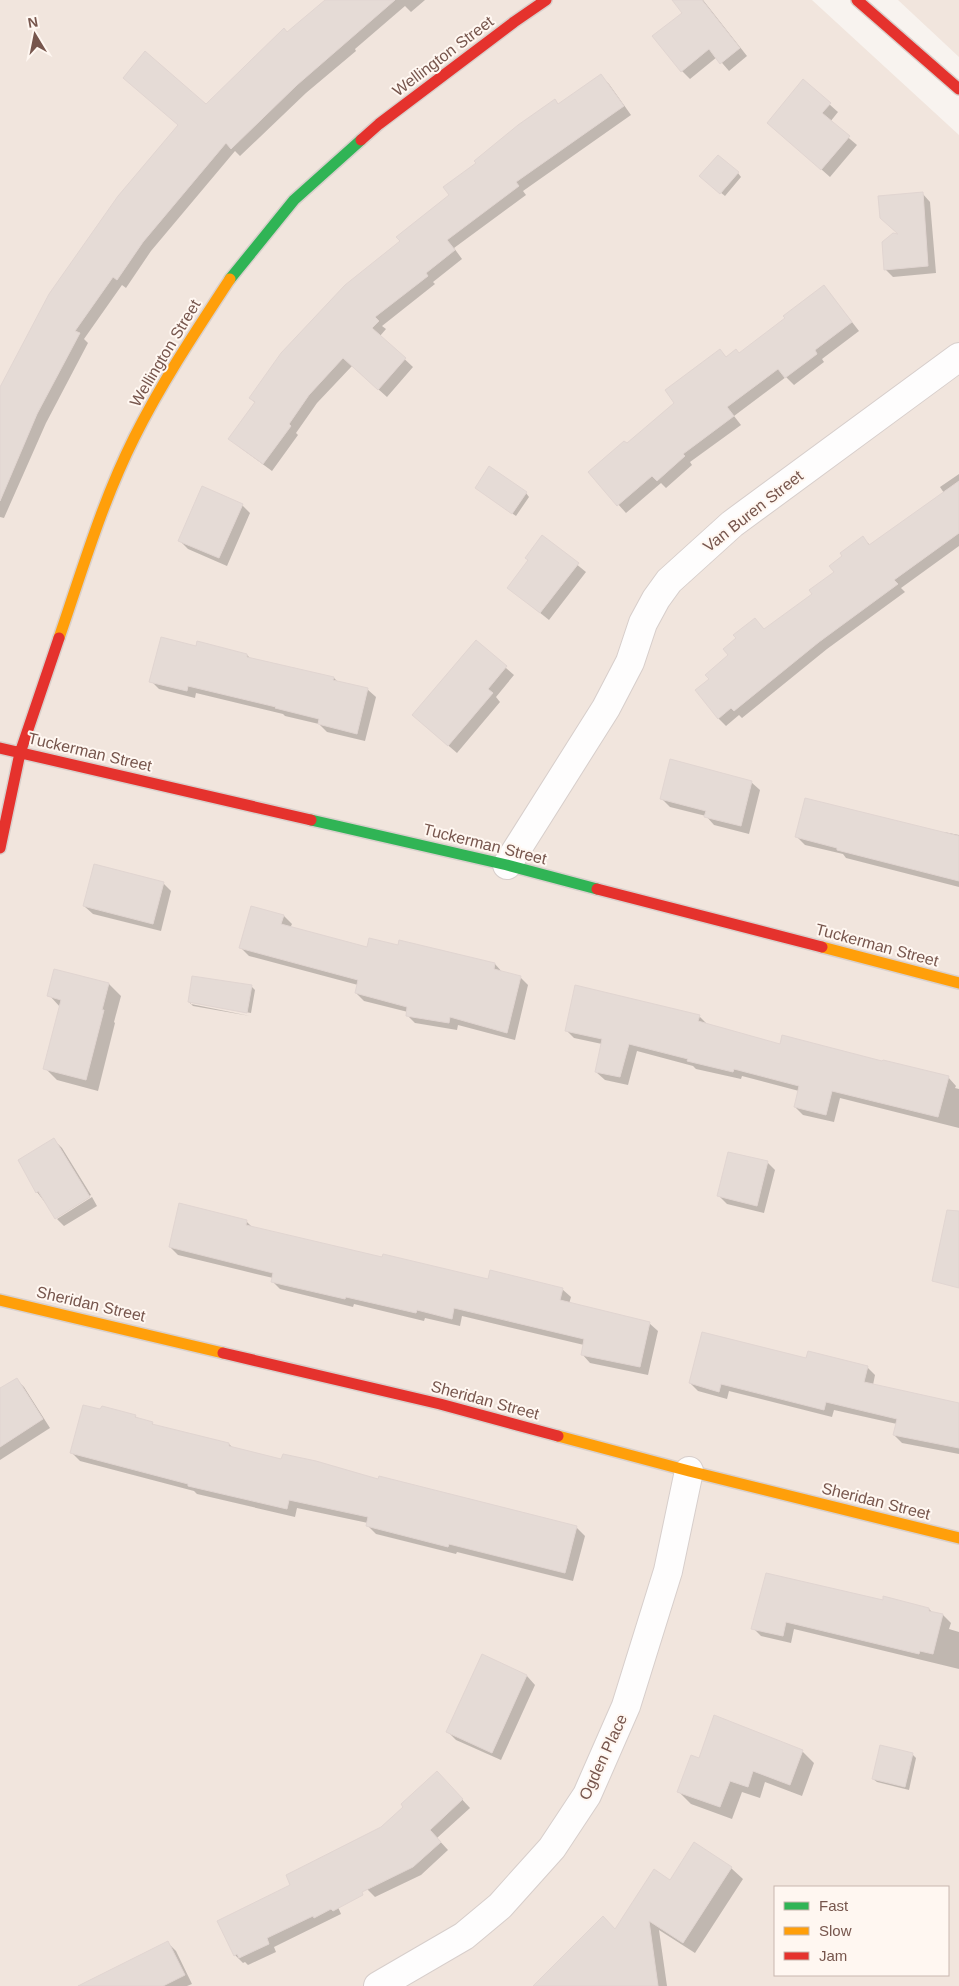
<svg xmlns="http://www.w3.org/2000/svg" width="959" height="1986" font-family="Arial,sans-serif">
<style>
.residential{fill:#f1e5dd;fill-rule:evenodd}
.shadow{fill:#0003}
.building{fill:#e5dbd6;stroke:#e1d5d1}
.lines{fill:none;stroke-linecap:round;stroke-linejoin:round}
.street-casing{stroke:#d7cecb;stroke-width:30}
.fast-casing{stroke:#d9d0cc;stroke-width:14}
.slow-casing{stroke:#d9d0cc;stroke-width:14}
.jam-casing{stroke:#d9d0cc;stroke-width:14}
.street{stroke:#fefdfd;stroke-width:28}
.fast{stroke:#30b455;stroke-width:11}
.slow{stroke:#ff9f0a;stroke-width:11}
.jam{stroke:#e5322d;stroke-width:11}
.labels{text-anchor:middle;dominant-baseline:central;stroke-width:4;stroke-linejoin:round;paint-order:stroke}
.street-label{font-size:16px;fill:#77564d;stroke:#fff7f1}
</style>
<rect width="100%" height="100%" fill="#f8f3ef"/>
<path class="residential" d="M0 0H812L959 135V1986H0ZM775 1887H948V1975H775Z
M898 0H959V57Z"/>
<path class="shadow" d="M327 0H425L411 12 405 6 355 49 356 51 306 93 240 156 235 151 151 251 126 288 122 285 84 339 88 343 46 423 4 518 0 517V389L206 106Z
M674 0H703L747 56 729 71 717 57 690 79 682 71 684 13Z
M601 76 609 84 631 115 523 191 526 195 454 248 462 259 433 282 435 284 382 326 386 329 380 336 413 367 387 397 352 366 317 403 296 433 298 435 272 471 238 446 230 438 255 403 251 398 402 241 451 195 478 163 555 101 559 105Z
M803 81 838 112 830 122 857 145 830 177 777 130Z
M738 173 741 177 725 196 705 180Z
M922 193 930 202 936 273 893 277 885 269 900 235 881 218Z
M824 286 859 331 822 359 824 362 794 385 786 377 734 416 741 425 690 462 692 465 666 488 661 483 626 513 589 472 627 445 675 403 720 351 727 358 740 354 787 319Z
M959 474V546L901 588 905 592 827 649 742 718 739 715 726 726 718 718 711 679 730 656 737 638 755 619 765 630 814 594 836 573 863 538 870 545 944 493 940 487Z
M480 491 526 493 529 497 516 516Z
M242 505 250 513 227 566 188 549 180 541Z
M543 537 586 572 549 620 509 588 529 561Z
M476 642 514 675 496 697 500 702 457 753 422 723Z
M197 647 247 655 251 659 334 678 338 682 367 689 376 697 365 741 327 732 319 724 285 716 283 714 196 693 195 698 159 689 151 681Z
M751 782 760 790 749 834 714 825 706 816 670 807 662 799Z
M944 832 959 835V887L846 858 843 854 805 845 797 837 944 833Z
M163 883 171 891 161 931 93 914 84 906Z
M284 916 292 924 290 928 368 948 399 947 400 941 495 964 503 973 520 977 528 985 515 1040 458 1025 457 1030 415 1023 407 1015 408 1012 364 1001 356 993 358 985 249 956 241 948Z
M109 984 121 996 114 1022 115 1023 98 1091 57 1080 45 1068 61 1008 49 995Z
M251 986 255 990 251 1013 191 1002V1004L250 1016 193 1006 189 1002Z
M699 1016 707 1024 781 1046 948 1077 956 1086 955 1088 959 1089V1128L840 1098 834 1122 803 1115 795 1107 799 1091 742 1076 741 1079 696 1069 693 1066 637 1051 628 1085 605 1080 596 1072 602 1044 574 1038 566 1030Z
M54 1140 62 1148 91 1195 56 1217 37 1192 19 1161Z
M767 1162 775 1170 764 1213 727 1204 719 1196Z
M92 1197 97 1206 64 1226 57 1219Z
M246 1221 253 1228 383 1259 489 1281 562 1289 571 1297 569 1304 649 1323 658 1331 648 1375 590 1363 582 1354 584 1345 462 1316 460 1326 425 1318 424 1321 354 1304 353 1307 280 1289 272 1281 273 1278 178 1255 170 1247Z
M807 1360 867 1367 875 1375 873 1385 959 1404V1454L902 1443 894 1435 897 1424 834 1410 832 1417 729 1391 727 1399 698 1391 690 1383Z
M16 1379 24 1387 50 1428 0 1460V1389Z
M135 1416 139 1419 152 1423 155 1426 229 1444 233 1448 282 1461 379 1480 577 1528 585 1536 573 1581 457 1552 456 1554 376 1534 368 1526V1523L297 1508 295 1517 197 1494 194 1491 80 1461 72 1453Z
M884 1601 929 1609 933 1613 943 1615 951 1623 949 1629 959 1632V1669L794 1629 791 1643 761 1636 753 1628Z
M482 1656 527 1676 535 1685 501 1760 456 1740 448 1732Z
M802 1751 814 1763 802 1796 765 1782 760 1798 742 1792 732 1819 691 1804 679 1792 699 1760Z
M912 1754 916 1758 909 1790 877 1782 873 1779Z
M445 1781 470 1808 437 1838 448 1850 421 1875 375 1897 367 1889 335 1900 341 1914 274 1947 276 1952 248 1965 245 1962 243 1963 235 1955 292 1886 381 1828 405 1807Z
M694 1844 731 1868 743 1879 695 1953 659 1930 667 1986H554L670 1881Z
M168 1943 176 1951 192 1984 187 1986H138Z"/>
<path class="building" d="M325 0H395L297 85 231 149 226 143 143 242 117 280 113 277 75 331 80 333 37 414 0 501V387L49 294 118 196 178 125 123 78 145 51 206 104 284 28 287 32Z
M672 0H702L740 48 720 64 709 49 681 72 652 36 682 13Z
M601 74 624 106 516 182 519 186 447 240 455 250 426 273 428 276 375 317 379 321 372 328 406 358 378 390 343 358 309 395 289 424 291 426 263 464 228 439 255 402 249 398 281 353 345 285 400 241 396 237 449 195 443 187 476 163 474 161 518 125 555 99 558 104Z
M803 79 831 103 822 113 850 136 821 170 767 123Z
M718 155 739 172 720 194 699 176Z
M923 192 928 266 884 270 882 242 893 233 898 234 880 218 878 196Z
M824 285 852 322 815 350 817 354 785 378 778 369 727 407 734 416 683 454 685 456 657 481 652 476 617 506 588 472 624 441 627 443 674 403 665 390 720 349 726 357 736 349 739 353 785 318 783 316Z
M489 466 527 492 512 514 475 488Z
M959 481V533L894 580 898 584 819 642 734 711 731 708 718 719 695 690 709 679 705 675 728 655 723 649 736 638 733 635 755 618 764 629 812 594 809 590 834 572 829 566 842 556 840 553 863 536 869 545Z
M202 486 243 504 219 558 178 541Z
M542 535 579 563 540 613 507 588 528 560 525 558Z
M161 637 196 646 197 641 247 654V657L334 677 333 680 368 688 357 734 318 724 319 719 275 708 276 707 188 686 187 691 149 682Z
M476 640 507 666 488 689 493 693 448 746 412 715Z
M670 759 752 781 741 826 704 817 706 811 660 799Z
M805 798 959 836V881L837 850V848L795 837Z
M94 864 164 882 153 924 83 906Z
M251 906 284 915 281 924 367 947 369 938 398 945 399 940 495 963 494 969 521 976 507 1033 450 1017 449 1023 406 1016 407 1007 355 993 358 980 239 948Z
M54 969 109 983 102 1010H104L86 1080 43 1069 61 1000 47 996Z
M192 976 252 985 247 1013 188 1002Z
M575 985 700 1015 698 1021 780 1044 782 1035 882 1061 883 1060 949 1076 938 1117 832 1091 826 1115 794 1107 799 1086 734 1069 733 1072 687 1061 688 1059 629 1044 620 1077 595 1072 602 1039 565 1031Z
M54 1138 90 1197 55 1219 38 1191 36 1193 18 1160Z
M728 1152 768 1161 757 1206 717 1196Z
M179 1203 247 1220 246 1225 382 1257 383 1254 488 1279 490 1270 563 1288 560 1300 650 1322 640 1367 581 1355 584 1339 454 1308 452 1319 417 1310 416 1313 346 1297 345 1299 271 1282 273 1273 169 1247Z
M947 1210 959 1211V1288L932 1281Z
M702 1332 806 1358 808 1351 868 1366 864 1382 959 1403V1448L893 1435 897 1419 826 1402 824 1410 721 1384 719 1392 689 1383Z
M17 1378 43 1419 0 1447V1388Z
M83 1405 100 1409 102 1406 136 1415 135 1417 153 1422 152 1424 229 1443V1446L281 1459 283 1454 316 1461 378 1479 379 1476 577 1526 565 1573 449 1544 448 1547 366 1526 368 1517 289 1500 287 1509 188 1486V1484L70 1453Z
M766 1573 883 1600V1596L929 1608V1611L943 1614 933 1654 920 1651 919 1654 786 1622 783 1636 751 1629Z
M482 1654 527 1675 492 1753 446 1732Z
M714 1715 803 1750 790 1785 753 1771 748 1787 730 1781 720 1807 677 1792 691 1755 699 1758Z
M880 1745 913 1753 905 1787 872 1779Z
M437 1771 463 1799 430 1830 441 1842 413 1867 362 1892 363 1895 333 1911 331 1909 314 1918 313 1916 267 1938 269 1944 239 1958 237 1954 234 1956 217 1921 290 1885 286 1875 381 1827 403 1807 401 1804Z
M694 1842 732 1867 683 1943 649 1921 658 1986H533L603 1916 615 1929 654 1869 670 1880Z
M168 1941 185 1975 163 1986H78Z"/>
<g class="lines">
<defs>
<path id="street" d="M507 865 606 708 630 662 643 623 656 599 669 581 732 524 959 357
M378 1986 464 1936 500 1906 552 1848 587 1795 626 1706 668 1571 689 1471"/>
<path id="fast" d="M230 279 294 200 361 140
M311 820 507 865 597 889"/>
<path id="slow" d="M59 638C82 571 102 502 134 438 162 382 196 331 230 279
M822 947 959 983
M0 1300 223 1353
M558 1436 689 1471 959 1538"/>
<path id="jam" d="M857 0 959 89
M361 140 379 124 514 22 546 0
M0 748 311 820
M0 848 20 753 59 638
M597 889 822 947
M223 1353 440 1404 558 1436"/>
</defs>
<use href="#street" class="street-casing"/>
<use href="#fast" class="fast-casing"/>
<use href="#slow" class="slow-casing"/>
<use href="#jam" class="jam-casing"/>
<use href="#street" class="street"/>
<use href="#fast" class="fast"/>
<use href="#slow" class="slow"/>
<use href="#jam" class="jam"/>
</g>
<g class="labels">
<g class="street-label">
<text transform="translate(443 56) rotate(-37)">Wellington Street</text>
<text transform="translate(165 353) rotate(-59)">Wellington Street</text>
<text transform="translate(753 511) rotate(-38)">Van Buren Street</text>
<text transform="translate(90 752) rotate(13)">Tuckerman Street</text>
<text transform="translate(485 844) rotate(14)">Tuckerman Street</text>
<text transform="translate(877 945) rotate(15)">Tuckerman Street</text>
<text transform="translate(91 1304) rotate(13)">Sheridan Street</text>
<text transform="translate(485 1400) rotate(15)">Sheridan Street</text>
<text transform="translate(876 1501) rotate(14)">Sheridan Street</text>
<text transform="translate(603 1757) rotate(-65)">Ogden Place</text>
</g>
</g>
<rect x="774" y="1886" width="175" height="90" fill="#fff7f1" stroke="#c9b7af"/>
<rect x="784" y="1902" width="25" height="8" fill="#30b455" stroke="#c9b7af"/>
<text x="819" y="1911" font-size="15" fill="#77564d">Fast</text>
<rect x="784" y="1927" width="25" height="8" fill="#ff9f0a" stroke="#c9b7af"/>
<text x="819" y="1936" font-size="15" fill="#77564d">Slow</text>
<rect x="784" y="1952" width="25" height="8" fill="#e5322d" stroke="#c9b7af"/>
<text x="819" y="1961" font-size="15" fill="#77564d">Jam</text>
<g transform="translate(35 35) rotate(350)" stroke="#fff7f1" stroke-width="4" paint-order="stroke">
<path d="M0-4L9 19L0 12L-9 19Z" fill="#77564d"/>
<text y="-8" font-size="14" font-weight="bold" text-anchor="middle" fill="#77564d">N</text>
</g>
</svg>
